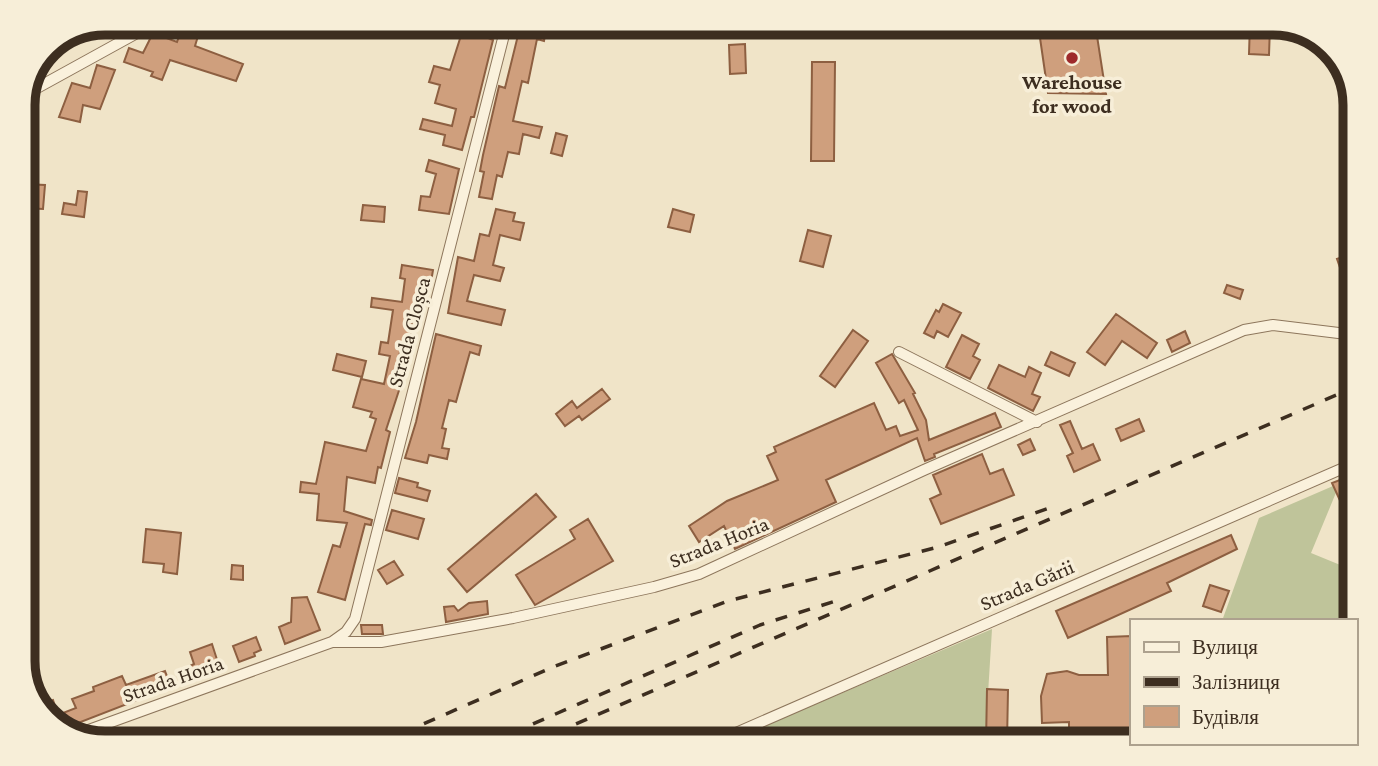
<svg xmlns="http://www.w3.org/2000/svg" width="1378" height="766" font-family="'Crimson Pro',serif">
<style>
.cemetery{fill:#bfc49a}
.building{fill:#cf9f7d;stroke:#8d5f41;stroke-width:2}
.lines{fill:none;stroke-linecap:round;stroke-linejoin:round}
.street-casing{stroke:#8d765c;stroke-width:12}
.street{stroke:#faf1dc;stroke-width:10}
.rail{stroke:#3d2e20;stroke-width:3.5;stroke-dasharray:12 12;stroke-linecap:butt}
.poi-dot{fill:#9e2a2b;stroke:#f7eed8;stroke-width:2.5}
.labels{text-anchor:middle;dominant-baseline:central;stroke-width:7;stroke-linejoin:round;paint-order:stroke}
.poi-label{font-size:21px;font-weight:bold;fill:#3d2e20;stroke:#f7eed8}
.street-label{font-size:21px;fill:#3d2e20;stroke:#f7eed8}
.rim{fill:none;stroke:#3d2e20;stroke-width:9}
</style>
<rect width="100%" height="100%" fill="#f0e4c8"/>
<path class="cemetery" d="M1340 483 1311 553 1355 571V621H1222L1259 518Z
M992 629 985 743H768L762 727Z"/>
<path class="building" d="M184 23H202L195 46 243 64 236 81 170 60 162 80 151 76 153 72 124 62 129 48 143 53 153 33 177 42Z
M465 23H492L488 38 493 40 474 117H471L462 150 443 145 445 135 420 129 423 119 452 126 456 109 435 103 440 85 429 82 434 66 450 70Z
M521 23 547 25 544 41 537 39 528 83 522 81 513 121 542 127 539 138 523 134 519 154 508 152 502 177 497 175 492 199 479 197 484 172 480 171 483 155 499 86 505 88Z
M1014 23H1095L1106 94 1048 93 1039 31 1016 35Z
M1250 23 1270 26 1269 55 1249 54Z
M745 44 746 73 730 74 729 45Z
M812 62H835L834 161H811Z
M97 65 115 70 100 109 83 105 80 122 59 117 72 83 90 88Z
M23 110 35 113 31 132 23 130Z
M556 133 567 136 562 156 551 153Z
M429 160 459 169 449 214 419 210 421 196 430 197 436 174 426 171Z
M23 184 45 185 43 209 23 208Z
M78 191 87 192 84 217 62 214 64 203 76 205Z
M363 205 385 207 384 222 361 220Z
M496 209 515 213 513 221 524 223 520 240 500 235 493 265 504 268 500 281 474 275 467 301 505 310 501 325 448 313 458 257 474 261 480 234 489 236Z
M673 209 694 215 690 232 668 227Z
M808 230 831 236 823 267 800 261Z
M1355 253V279L1345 282 1337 259Z
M402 265 433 270 431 282 426 300H423L420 322 412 321 409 343 402 342 397 367 406 369 386 430 390 432 381 468 378 467 375 483 347 477 344 511 372 520 371 525 365 524 345 600 318 592 333 545 340 547 347 523 317 520 319 494 300 492 301 482 316 484 325 442 366 451 376 419 370 417 372 412 353 407 361 379 384 384 390 356 379 354 381 342 388 343 393 310 371 307 372 298 402 302 405 279 400 278Z
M1227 285 1243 290 1240 299 1224 293Z
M943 304 961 313 948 337 937 331 934 338 924 333 936 310 939 312Z
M1116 314 1157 343 1147 358 1122 341 1105 365 1087 352Z
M853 330 868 341 835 387 820 376Z
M1185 331 1190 343 1172 352 1167 340Z
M436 334 481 346 479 355 470 352 456 402 449 400 442 428 446 429 442 448 449 449 447 459 429 455 427 463 405 458 416 422Z
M962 335 979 344 973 356 980 360 970 379 946 367Z
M1051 352 1075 363 1069 376 1045 365Z
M337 354 366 361 362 377 333 370Z
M892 354 915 393 913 394 926 420 929 440 995 413 1001 427 934 454 935 457 925 461 917 438 826 480 836 502 735 549 724 526 699 542 689 526 727 501 778 480 767 456 776 452 774 447 874 403 886 430 896 426 900 436 918 430 904 400 899 403 876 363Z
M999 365 1025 377 1029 367 1041 373 1032 394 1040 397 1033 411 988 388Z
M602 389 610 399 582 420 579 416 565 426 556 414 572 401 577 408Z
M1139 419 1144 431 1121 441 1116 429Z
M1070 421 1082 449 1093 444 1100 460 1074 472 1067 456 1073 453 1060 425Z
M1030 439 1035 450 1023 455 1018 445Z
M982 454 990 474 1003 469 1014 495 941 524 930 499 941 494 933 475Z
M1350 476 1355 499 1342 505 1332 483Z
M399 478 418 483 417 487 430 491 427 501 395 493Z
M536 494 556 517 467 592 448 569Z
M392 510 424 519 418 539 386 530Z
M588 519 613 561 535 605 516 575 575 539 570 530Z
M146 529 181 533 177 574 163 572 164 564 143 562Z
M1231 535 1237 549 1167 583 1171 591 1068 638 1056 611Z
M394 561 403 575 387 584 378 570Z
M232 565 243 566V580L231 579Z
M1210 585 1229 591 1221 612 1203 606Z
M307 597 320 630 285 644 279 627 291 622 292 598Z
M487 601 488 614 446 622 444 607 454 606 458 611 469 603Z
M361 625H382L383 634H362Z
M1131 636V731L1069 732V722L1042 723 1041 696 1047 674 1067 671 1079 675H1108L1107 637Z
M256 637 261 650 254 653 255 656 239 662 233 646Z
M212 644 220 669 192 678 188 667 194 664 190 652Z
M165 671 171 687 73 725 71 719 61 723 64 732 36 706 53 700 58 715 76 708 72 699 94 691 93 687 122 676 126 685Z
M987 689 1008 690 1007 743H986Z"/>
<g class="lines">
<defs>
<path id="street" d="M26 94 155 23
M899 352 1037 422
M332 642 346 632 355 619 507 23
M75 735 332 642H381L513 618 654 587 699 574 924 470 1244 330 1273 325 1355 335
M713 743 1355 463"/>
</defs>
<use href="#street" class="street-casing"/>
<use href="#street" class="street"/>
<path class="rail" d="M380 743 553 667 728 601 938 547 1055 506
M489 743 760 625 842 599
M532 743 1355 387"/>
</g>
<circle class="poi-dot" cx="1072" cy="58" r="7"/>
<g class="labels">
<g class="poi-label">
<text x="1072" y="82">Warehouse<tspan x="1072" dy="24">for wood</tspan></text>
</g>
<g class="street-label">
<text transform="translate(409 332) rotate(-75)">Strada Cloșca</text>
<text transform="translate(719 542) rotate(-22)">Strada Horia</text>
<text transform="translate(1027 585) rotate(-23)">Strada Gării</text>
<text transform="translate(173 679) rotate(-19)">Strada Horia</text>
</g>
</g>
<path d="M0 0H1378V766H0ZM105 35H1273A70 70 0 0 1 1343 105V661A70 70 0 0 1 1273 731H105A70 70 0 0 1 35 661V105A70 70 0 0 1 105 35Z" fill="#f7eed8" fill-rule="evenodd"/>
<path class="rim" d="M105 35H1273A70 70 0 0 1 1343 105V661A70 70 0 0 1 1273 731H105A70 70 0 0 1 35 661V105A70 70 0 0 1 105 35Z"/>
<rect x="1130" y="619" width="228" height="126" fill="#f7eed8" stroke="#ada18e" stroke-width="2"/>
<rect x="1144" y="642" width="35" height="10" fill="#faf1dc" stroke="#ada18e" stroke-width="2"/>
<text x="1192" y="654" font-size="21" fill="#3d2e20">Вулиця</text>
<rect x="1144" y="677" width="35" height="10" fill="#3d2e20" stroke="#ada18e" stroke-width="2"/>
<text x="1192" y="689" font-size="21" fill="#3d2e20">Залізниця</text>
<rect x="1144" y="706" width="35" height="21" fill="#cf9f7d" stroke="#ada18e" stroke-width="2"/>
<text x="1192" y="724" font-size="21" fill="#3d2e20">Будівля</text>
</svg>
